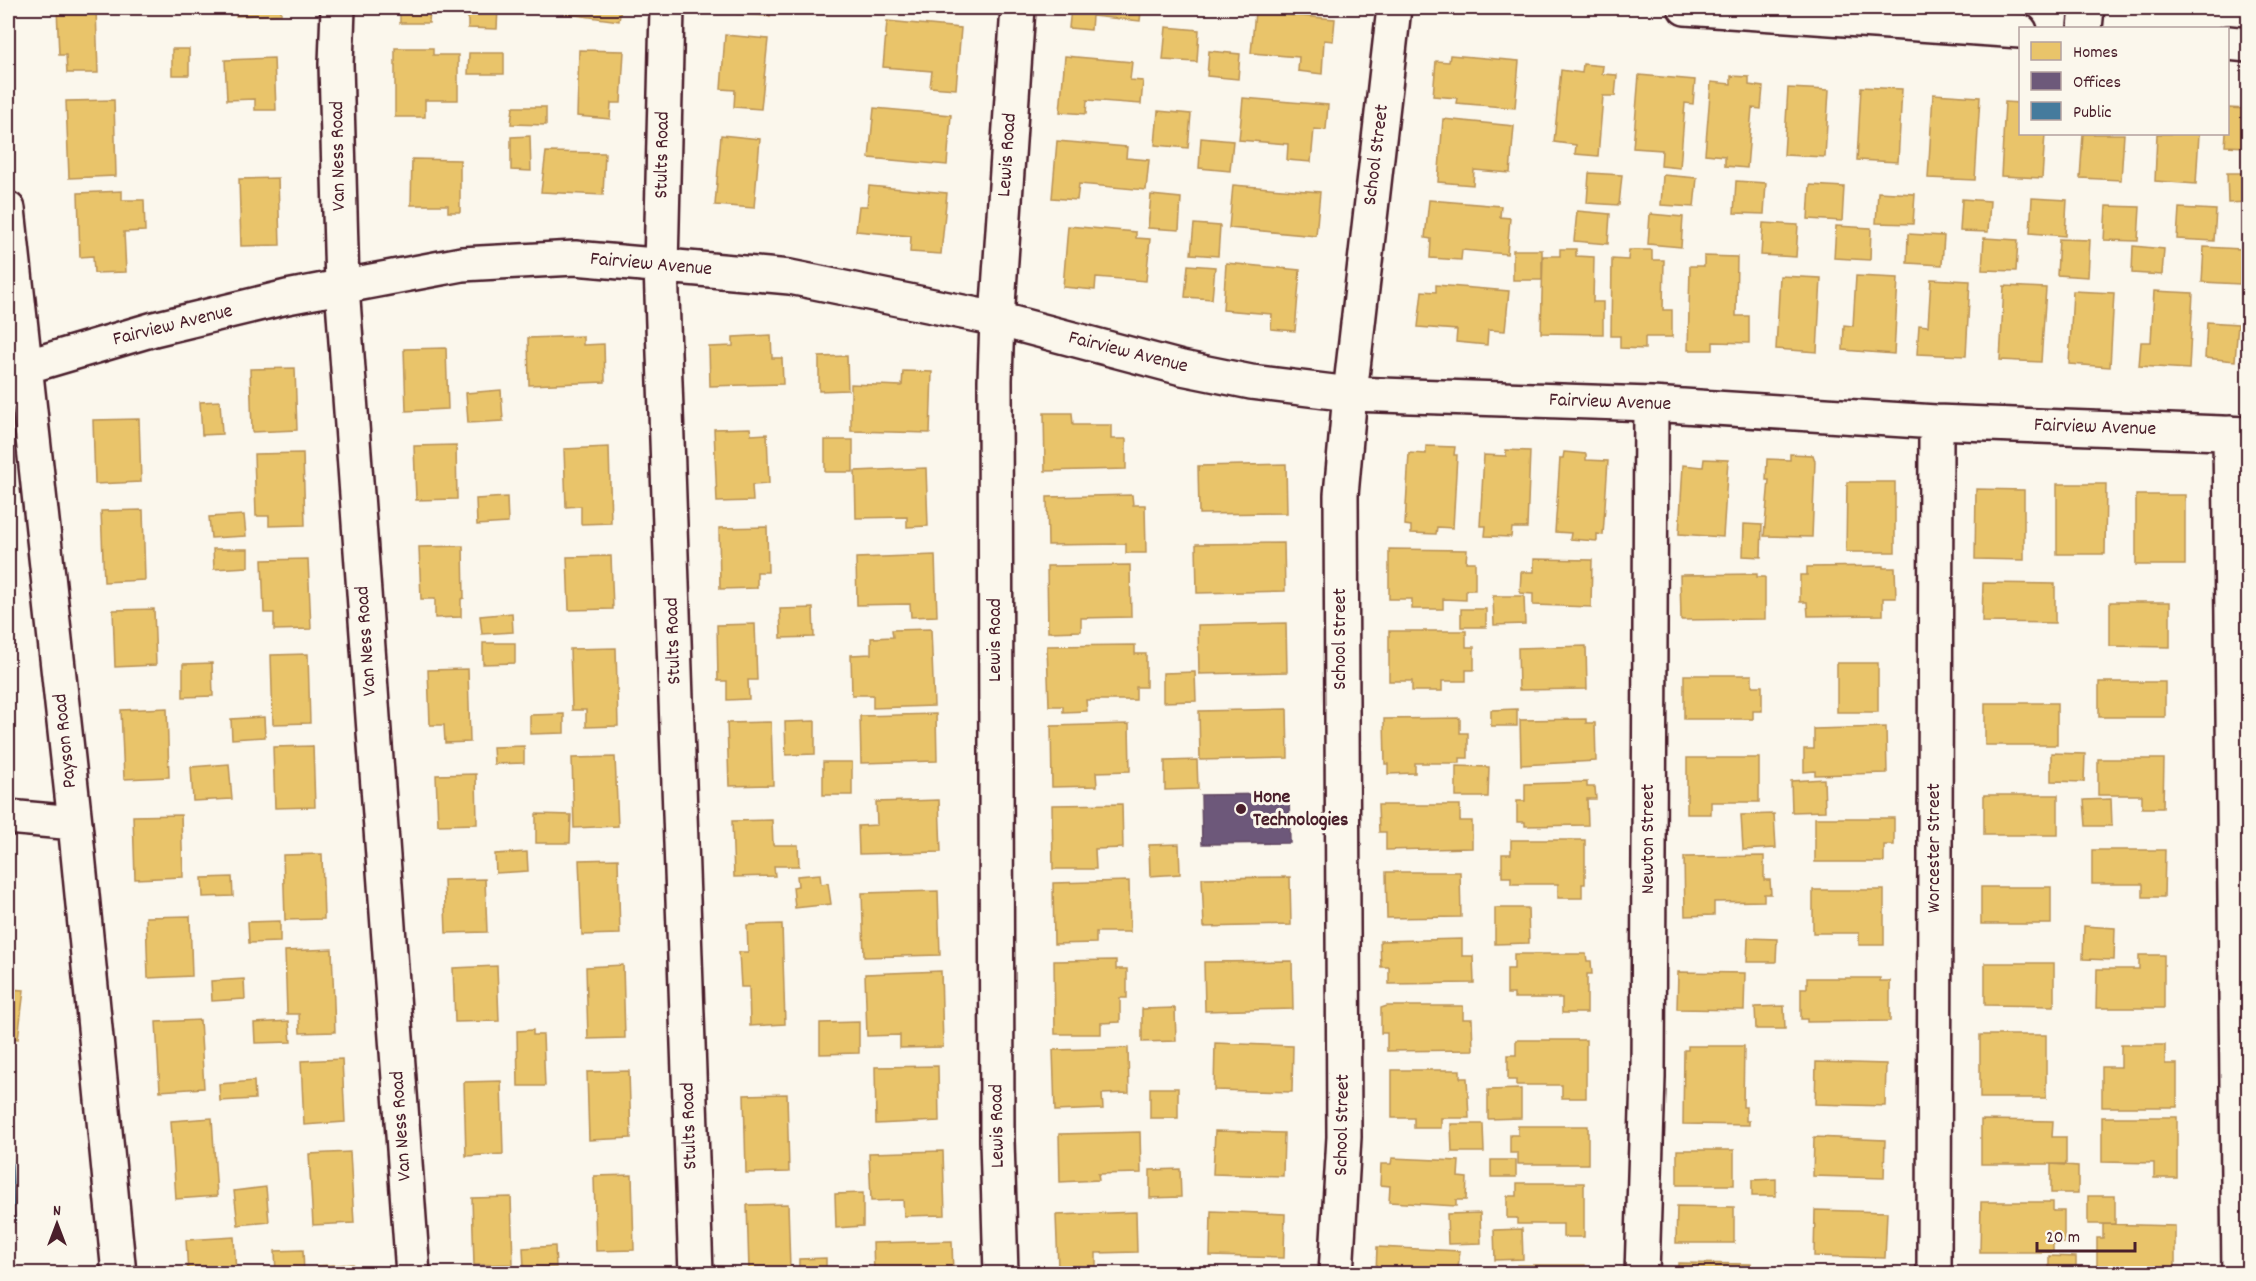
<svg xmlns="http://www.w3.org/2000/svg" width="2256" height="1281" font-family="Dekko,sans-serif">
<style>
.homes{fill:#e9c46a;stroke:#b99257;stroke-width:1.5}
.offices{fill:#6d597a;stroke:#624862;stroke-width:1.5}
.public{fill:#457b9d;stroke:#465f7b;stroke-width:1.5}
.lines{fill:none;stroke-linecap:round;stroke-linejoin:round}
.minor-casing{stroke:#4a1f2b;stroke-width:38}
.tertiary-casing{stroke:#4a1f2b;stroke-width:38}
.minor{stroke:#fbf7ec;stroke-width:33}
.tertiary{stroke:#fbf7ec;stroke-width:33}
.poi-dot{fill:#4a1f2b;stroke:#fbf7ec;stroke-width:2}
.labels{text-anchor:middle;dominant-baseline:central;stroke-width:6;stroke-linejoin:round;paint-order:stroke}
.street-label{font-size:20px;fill:#4a1f2b;stroke:#fbf7ec}
.poi-label{font-size:20px;font-weight:bold;fill:#4a1f2b;stroke:#fbf7ec;text-anchor:start}
</style>
<rect width="100%" height="100%" fill="#fbf7ec"/>
<filter id="ink" filterUnits="userSpaceOnUse"><feTurbulence type="fractalNoise" baseFrequency=".0167" numOctaves="2"/><feDisplacementMap in="SourceGraphic" scale="12" xChannelSelector="R" yChannelSelector="G"/><feConvolveMatrix kernelMatrix="1 2 1 2 8 2 1 2 1" color-interpolation-filters="sRGB"/></filter>
<g filter="url(#ink)">
<path class="homes" d="M57 8H96L98 73H67L66 55H59Z
M235 8H281V14L236 16Z
M393 8H430L429 23H400V10Z
M468 8H498L497 29 468 28Z
M539 8H621L619 21 539 10Z
M737 8H771L770 16 737 14Z
M850 8H881L880 12 850 10Z
M929 8H956V14L929 11Z
M1071 8H1155V13L1141 12 1140 21 1092 16 1091 30 1069 28Z
M1255 12 1335 19 1333 41 1324 40 1322 74 1298 71 1299 57 1251 53Z
M887 21 961 28 956 89 930 87 932 71 883 67Z
M1166 27 1199 30 1197 62 1163 60Z
M725 35 768 39 761 109 734 107 735 90 721 89Z
M395 48H433V55H458V100H425V117H395Z
M172 49H189V75H172Z
M579 50 624 51 621 103H611L610 119 577 116Z
M1209 51 1240 54 1238 79 1207 76Z
M469 53H504V74H468Z
M1450 55 1519 61 1515 108 1456 103 1457 98 1433 96 1436 61 1449 62Z
M1065 56 1132 62 1130 80 1143 81 1141 104 1087 100 1086 114 1060 112Z
M274 58 276 110H255V99L227 100 225 60Z
M1583 64 1603 66 1602 74 1617 75 1615 96H1603L1598 156 1575 154 1576 145 1554 142 1561 70 1582 73Z
M1639 75 1695 80 1693 104 1685 103 1680 168 1661 166 1662 150 1633 148Z
M1731 76 1749 77V85L1763 87 1761 109 1752 108 1747 168 1725 166V156L1705 154 1711 82 1731 84Z
M1861 87 1902 89 1898 162 1857 160Z
M1788 88 1829 90 1825 157 1784 155Z
M1933 94 1980 97 1975 180 1928 178Z
M1243 98 1328 105 1326 130 1314 129 1311 162 1287 160 1288 144 1239 140Z
M114 100 116 176 69 178 66 101Z
M2005 102 2020 103V134H2045L2042 178 2001 176Z
M513 107H546V125L511 124Z
M874 108 951 115 947 165 869 158Z
M2228 108 2248 109V147L2225 146Z
M1158 111 1191 114 1188 148 1155 145Z
M1443 119 1514 126 1510 173 1474 170 1473 185 1438 182Z
M2083 134H2124L2121 180 2080 178Z
M2157 134H2199L2196 184 2155 181Z
M721 135 760 139 754 208 715 205Z
M530 136 531 171 511 170V137Z
M1201 138 1233 141 1230 171 1199 168Z
M1057 141 1127 147 1126 158 1149 160 1146 190 1079 184 1077 200 1052 198Z
M546 152 605 153 603 195 541 192Z
M412 159 460 160V212H448V205H411Z
M1589 173 1622 175 1619 205 1587 203Z
M2227 173H2248V202L2228 203Z
M1663 175 1697 178 1694 207 1661 205Z
M278 178 280 245 241 246 239 179Z
M1736 181 1766 183 1764 214 1734 213Z
M1233 185 1320 192 1316 236 1229 228Z
M1810 185 1844 187 1842 221 1808 219Z
M869 186 947 193 941 254 910 252 911 236 856 231 859 206H867Z
M122 191V200H144L145 231 124 232 126 272 94 273 93 256 80 257 78 193Z
M1878 192 1915 194 1913 224 1876 223Z
M1151 195 1181 198 1179 230 1148 228Z
M2032 198 2067 200 2065 236 2030 233Z
M1962 199 1990 201 1988 232 1960 231Z
M1429 200 1501 206 1500 217 1510 218 1507 254 1462 250 1461 260 1430 258 1431 239 1425 238Z
M2106 206 2140 207 2138 241 2104 240Z
M2179 208 2216 210 2214 241 2177 239Z
M1577 211 1610 214 1608 244 1574 241Z
M1650 214 1683 217 1681 247 1648 244Z
M1763 223 1798 225 1796 257 1761 255Z
M1194 224 1220 226 1218 256 1191 254Z
M1068 226 1136 232V238L1150 239 1146 281 1096 277 1095 290 1063 287Z
M1836 226 1871 228 1870 260 1834 258Z
M1908 234 1944 236 1942 265 1907 263Z
M1984 238 2018 240 2016 271 1982 270Z
M2059 239 2090 240 2088 277 2057 275Z
M2133 246 2164 249 2162 275 2132 273Z
M2204 247 2241 249 2240 284 2202 282Z
M1560 249H1576V256L1594 257 1593 302H1603V334L1541 333 1543 256H1560Z
M1513 250H1542V280H1513Z
M1629 250H1652V260H1664L1663 310H1672V337H1645V349L1620 348V336H1611L1612 259 1628 260Z
M1704 256 1737 257 1736 316H1749V343L1713 342V350H1688L1690 266H1704Z
M1226 263 1300 270 1295 331 1271 329 1272 314 1223 310Z
M1188 265 1215 267 1212 299 1185 297Z
M1780 276 1821 278 1817 352 1776 349Z
M1856 276 1898 278 1894 354 1843 350 1844 325 1853 326Z
M1931 279 1970 281 1966 356 1917 354 1919 325 1928 326Z
M1436 285 1509 291 1505 331 1488 330 1487 345 1456 342 1457 330 1418 327 1422 291 1436 292Z
M2004 286 2046 288 2041 362 2000 360Z
M2073 291 2114 293 2110 367 2069 364Z
M2154 291 2193 293 2189 369 2139 366 2141 342H2151Z
M2207 322 2238 324 2235 361 2205 358Z
M771 335 772 358H782L783 384 710 386 709 347 733 346V337Z
M583 336V345L604 344 605 382 529 385 528 338Z
M446 348 448 409 406 411 404 349Z
M847 356 848 390 819 391V357Z
M295 368 297 430 252 432 250 369Z
M903 371 932 372 930 433 851 431V384L902 386Z
M501 390 503 421 468 423 466 393Z
M220 401 222 434 202 435 200 402Z
M1044 413H1072L1073 425H1111V439H1126V469L1045 471Z
M139 419 141 482 95 484 93 420Z
M750 428 751 435 767 434 769 484 752 485 753 501 717 502 714 429Z
M825 440H853V472H825Z
M456 445 457 499 416 500 414 446Z
M1426 446 1455 447 1454 455H1457L1453 528 1437 527 1436 534 1411 533V526L1405 525 1409 453 1426 454Z
M609 447 611 523 581 524V506L566 507 564 449Z
M1506 450 1530 451 1527 528H1512L1511 537 1485 536 1486 526H1480L1484 455 1506 456Z
M1564 452 1586 454V460L1608 461 1603 535 1597 534V541L1570 539 1571 533 1555 532 1560 458H1563Z
M303 453 305 525 269 526V516H256L254 454Z
M1790 454 1813 455 1815 461 1812 537 1764 536 1769 480H1766L1767 459 1790 460Z
M1704 459 1728 460 1723 537 1679 534 1683 465 1703 467Z
M1286 464 1287 513 1199 514 1198 466Z
M926 468 928 526 907 527V517L856 518 855 471Z
M1847 482H1895V552H1846Z
M2057 484H2106L2105 554H2057Z
M1976 489 2024 490V560L1975 559Z
M1132 495 1133 505H1145L1146 553H1126V544L1048 545 1047 497Z
M2136 495H2185V565H2136Z
M507 497 508 523 477 525 476 499Z
M143 510 145 580 104 582 101 511Z
M244 515 246 536 211 538 209 517Z
M1744 524 1762 525 1761 557 1743 556Z
M767 527 768 572H757V588L720 589 719 528Z
M1284 543 1285 591 1197 593 1196 544Z
M463 546 464 598 461 599V617L435 618V599H421L419 547Z
M213 549H248V567L214 569Z
M1389 549 1467 550 1466 562H1475V590H1466V600L1443 599V609H1412V599H1389Z
M935 555 937 616 911 617 910 604 857 605 856 558Z
M611 556 613 609 569 610 567 557Z
M308 559 311 629 274 630V613H264L262 560Z
M1534 559 1592 560 1591 607 1533 605V594L1520 593 1521 572H1534Z
M1130 565 1131 617 1081 618V631L1048 632 1047 566Z
M1883 566V568H1895L1896 598H1883V615L1808 616 1807 602H1800V575H1807V567Z
M1757 574V577H1765V619L1681 620 1680 575Z
M1983 583 2055 584V623L1982 622Z
M1493 596H1524L1525 624 1494 625Z
M2110 602H2170V647L2110 646Z
M813 608 814 637 781 638 780 609Z
M154 609 156 665 115 667 113 610Z
M1461 609H1486V627H1461Z
M512 613 513 632 482 634 480 616Z
M1286 623 1287 672 1199 674 1198 625Z
M755 624 757 680H748L749 699 727 700V681H718L717 625Z
M931 629 934 706 873 708V695H852L851 655 871 654V638L893 637 892 630Z
M1389 631H1466V647H1474V670H1466V681H1442V691H1412V681H1389Z
M483 643H515V663L483 664Z
M1135 645V654H1146V687H1136V700H1086L1087 711 1063 712V706H1049L1047 646Z
M1586 646 1587 689 1519 690 1518 648Z
M616 648 618 726 586 727V710H572L570 649Z
M308 654 310 723 273 724 271 655Z
M212 663 213 696 183 697V664Z
M1837 663H1878V712H1837Z
M468 669 470 742 445 743 444 725H430L428 670Z
M1195 672 1196 701 1163 702V673Z
M1684 675H1752V686H1762V711H1753V719H1684Z
M2099 682H2165V717H2099Z
M1985 703H2057V745H1985Z
M167 708 169 777 124 779 121 710Z
M1287 709 1288 758 1200 760 1199 711Z
M1517 709V726H1491V710Z
M564 714V733L530 734V715Z
M936 714 937 761 861 763 860 716Z
M264 717 265 737 232 739 231 719Z
M1460 718V733H1468V758H1460V763H1415V773L1388 774V764H1385L1384 719Z
M1586 719V723H1595L1596 761 1521 765 1520 720Z
M815 721V754L786 755 785 722Z
M771 722 773 785 729 786 727 723Z
M1129 724 1130 771 1096 772 1097 786 1052 787 1051 726Z
M1886 727 1887 773 1815 775V771L1804 772V749H1814V729Z
M313 746 315 807 275 808 273 747Z
M524 746V763L494 764 493 747Z
M2051 753 2085 754 2084 782 2051 781Z
M615 757 618 826 574 828 572 758Z
M1687 758H1759V802H1711V814H1687Z
M2098 759H2164L2163 808H2142V795H2098Z
M1197 760 1198 789 1165 790V761Z
M823 762H852V795H823Z
M229 764 232 799 193 801 191 767Z
M1456 766 1489 767 1488 797H1456Z
M476 774 477 824 438 825 436 775Z
M1824 779 1825 811 1792 812 1791 781Z
M1587 782V787H1595L1596 799H1587L1588 825 1525 826V822H1517V801H1525V784Z
M1984 795H2058V835H1984Z
M2111 799 2112 826H2086L2084 800Z
M939 800 941 852 859 854 858 826 877 825 876 802Z
M1122 804 1123 848 1095 849 1096 869H1053L1052 805Z
M1378 805H1460V821H1472V848L1386 850V832H1379Z
M536 814 571 815 570 843H536Z
M1774 814 1776 848 1743 850 1741 815Z
M181 815 183 877 135 879 133 816Z
M1815 818H1894V845H1884V862H1815Z
M772 820 773 845H798L799 866H774L775 876 734 877 732 821Z
M1511 840H1585V884H1582V898H1558V884H1511V877H1502V854H1511Z
M1179 844 1180 874 1150 876 1149 845Z
M2092 850H2165L2164 897H2143V884H2092Z
M527 852 528 871 496 873 495 854Z
M322 854 324 919 285 920 283 855Z
M1764 856V880H1770L1771 894H1764V901L1714 902V915L1685 916 1684 857Z
M618 859 620 934 582 935 579 860Z
M1386 872H1460L1461 917 1387 918Z
M820 874 821 884 828 883 831 904 795 908 793 887 798 886 797 876Z
M232 877 233 896 203 897 202 878Z
M1290 877 1291 925 1204 927 1202 878Z
M485 879 487 932 446 933 444 880Z
M1129 881 1130 932H1096V943L1054 944 1053 883Z
M1981 887H2051V924H1981Z
M1813 890H1884V945H1859V933H1813Z
M938 891 940 955 864 957 862 893Z
M1495 908H1528L1529 943 1495 944Z
M190 916 192 976 148 978 146 917Z
M280 921V942L249 943 248 922Z
M782 924 785 1024 750 1026 749 987H741L739 952H748L747 925Z
M2084 926 2115 928 2114 960 2083 959Z
M1748 938 1777 939 1776 962H1747Z
M1462 939V956H1473L1474 983 1389 984V967H1381L1380 941Z
M332 949 335 1032 300 1033 299 1014H287L285 951Z
M1514 954H1586L1587 961H1591L1592 974H1587V1013H1562V998H1514V994H1507V969H1514Z
M2139 955H2164V1008H2096L2097 969H2139Z
M1116 960V969H1127V998H1120V1022L1101 1023V1034H1055L1054 961Z
M1292 961 1293 1009 1205 1011 1204 962Z
M1985 963H2054V1006L1985 1005Z
M623 965 625 1038 588 1039 586 967Z
M497 966 499 1021 455 1022 453 968Z
M941 971 943 1047 900 1048V1035L867 1036 865 974Z
M1678 972 1745 973 1744 1010 1677 1009Z
M1807 978H1880V981H1890V1021L1807 1022V1019H1801V988H1807Z
M244 979 245 999 212 1001 211 981Z
M8 989 24 990 18 1039 8 1037Z
M1387 1006H1463V1019H1472L1473 1050 1387 1051V1033H1381V1008Z
M1784 1006 1785 1029H1756L1755 1007Z
M1175 1008 1176 1041 1142 1042V1009Z
M200 1020 204 1088 160 1091 156 1022Z
M289 1021 291 1042 255 1043 254 1023Z
M859 1022V1053L820 1054V1023Z
M533 1030V1035H543L545 1086H518L517 1031Z
M1980 1035H2046V1098H1980Z
M1516 1040H1586V1098H1562V1085H1516V1080H1508V1055H1516Z
M1215 1043 1293 1046 1292 1092 1214 1090Z
M2121 1045H2165V1064H2177V1107H2102V1067H2121Z
M1688 1046H1744L1743 1107H1746V1121H1749V1125L1683 1124 1684 1050H1688Z
M1128 1048 1129 1093 1102 1094 1103 1109 1055 1111 1053 1050Z
M342 1059 345 1122 304 1125 301 1061Z
M1816 1062 1886 1064 1885 1106 1815 1104Z
M938 1066 939 1121 876 1124 875 1067Z
M1392 1070H1460V1078H1467L1469 1118H1441V1128H1414V1118H1392Z
M629 1071 631 1138 589 1140 587 1072Z
M254 1081 255 1099 220 1101 219 1084Z
M501 1081 503 1154 466 1156 464 1082Z
M1150 1088H1178V1118H1150Z
M1521 1089V1118L1488 1119V1090Z
M787 1094 789 1172 746 1173 744 1095Z
M2102 1117H2177V1178H2154V1163L2102 1162Z
M212 1118 217 1196 176 1199 171 1121Z
M1981 1120 2053 1121 2052 1137H2066V1164H1981Z
M1451 1124H1483L1484 1152H1452Z
M1518 1126H1588V1164H1518V1153H1510V1135H1518Z
M1215 1131 1284 1133 1283 1176 1213 1174Z
M1140 1132 1141 1173 1098 1174 1099 1180 1060 1182 1059 1134Z
M1814 1137 1885 1140 1884 1178 1813 1176Z
M1677 1150H1734V1185H1677Z
M943 1151 945 1215 904 1216 903 1200 871 1201 869 1153Z
M350 1152 354 1223 313 1225 309 1154Z
M1392 1158 1459 1161 1458 1177 1467 1178 1466 1200H1456V1206L1389 1202 1390 1186 1380 1185 1381 1164H1391Z
M1491 1160H1516V1177H1491Z
M2051 1164 2078 1166V1193H2051Z
M1180 1169 1181 1197 1150 1198V1170Z
M632 1175 634 1250 596 1251 594 1176Z
M1776 1179V1196H1752V1180Z
M1517 1183H1584V1237H1563V1224H1517V1218H1507V1196H1517Z
M266 1187 269 1222 238 1225 234 1191Z
M863 1193V1226L836 1228 835 1194Z
M2088 1196H2115V1224H2088Z
M511 1197 513 1264 474 1265 472 1198Z
M1981 1202H2053V1211H2064V1243H2053V1252H1980Z
M788 1204 790 1269 749 1270 747 1205Z
M1677 1206 1734 1207V1243H1676Z
M1815 1210 1887 1212 1885 1258 1814 1256Z
M1211 1211 1285 1214 1284 1258 1210 1256Z
M1136 1212 1137 1252 1096 1253V1267L1058 1268 1056 1215Z
M1480 1213 1481 1243 1448 1244 1447 1214Z
M2103 1224 2175 1226V1274H2097V1238H2103Z
M1522 1229 1523 1259 1495 1260 1494 1230Z
M234 1237 236 1274H188L186 1240Z
M952 1241 953 1274H874L873 1243Z
M555 1246 556 1267 524 1268 523 1248Z
M1377 1247 1460 1251 1458 1268 1468 1269V1274L1376 1272Z
M303 1250 304 1274H276L275 1251Z
M2049 1256 2076 1257V1274H2049Z
M826 1258V1274H799V1259Z
M1678 1263 1751 1264V1274H1678Z
M353 1264 354 1274H316V1266Z
M1517 1265H1585V1274H1517Z"/>
<path class="offices" d="M1289 794 1290 843 1202 844 1201 795Z"/>
<path class="public" d="M8 1092 15 1222 8 1223Z"/>
<g class="lines">
<defs>
<path id="minor" d="M338 8 336 64 342 286 413 1274
M667 8 661 267 696 1274
M1685 8 2020 31
M2085 28 2087 8
M2228 43 2248 45
M8 209 75 823 119 1274
M8 372 154 329 287 297 462 264 575 258 790 277 997 319 1182 368 1251 382 1350 394 1651 404 1936 422 2248 434
M2230 433 2239 1274
M8 817 75 823
M1001 1274 997 1141 995 380 997 319 1018 8
M1642 1274 1648 1077 1651 404
M1934 1274 1936 422"/>
<path id="tertiary" d="M1336 1274 1344 1137 1341 495 1350 394 1394 8"/>
</defs>
<use href="#minor" class="minor-casing"/>
<use href="#tertiary" class="tertiary-casing"/>
<use href="#minor" class="minor"/>
<use href="#tertiary" class="tertiary"/>
</g>
</g>
<circle class="poi-dot" cx="1241" cy="809" r="6"/>
<g class="labels">
<g class="street-label">
<text transform="translate(663 155) rotate(-89)">Stults Road</text>
<text transform="translate(1008 155) rotate(-86)">Lewis Road</text>
<text transform="translate(1377 155) rotate(-83)">School Street</text>
<text transform="translate(339 156) rotate(-91)">Van Ness Road</text>
<text transform="translate(651 265) rotate(5)">Fairview Avenue</text>
<text transform="translate(173 326) rotate(-14)">Fairview Avenue</text>
<text transform="translate(1128 353) rotate(14)">Fairview Avenue</text>
<text transform="translate(1610 403) rotate(2)">Fairview Avenue</text>
<text transform="translate(2095 428) rotate(2)">Fairview Avenue</text>
<text transform="translate(1341 639) rotate(-90)">School Street</text>
<text transform="translate(996 640) rotate(-90)">Lewis Road</text>
<text transform="translate(367 641) rotate(-94)">Van Ness Road</text>
<text transform="translate(674 641) rotate(-92)">Stults Road</text>
<text transform="translate(66 741) rotate(-96)">Payson Road</text>
<text transform="translate(1649 839) rotate(-90)">Newton Street</text>
<text transform="translate(1935 848) rotate(-90)">Worcester Street</text>
<text transform="translate(1343 1125) rotate(-89)">School Street</text>
<text transform="translate(402 1126) rotate(-94)">Van Ness Road</text>
<text transform="translate(690 1126) rotate(-92)">Stults Road</text>
<text transform="translate(998 1126) rotate(-91)">Lewis Road</text>
</g>
<g class="poi-label">
<text x="1253" y="798">Hone<tspan x="1253" dy="23">Technologies</tspan></text>
</g>
</g>
<rect width="2256" height="1281" fill="none" stroke="#fbf7ec" stroke-width="30"/>
<rect x="15" y="15" width="2226" height="1251" fill="none" stroke="#4a1f2b" stroke-width="2" filter="url(#ink)"/>
<rect x="2019" y="27" width="210" height="108" fill="#fbf7ec" stroke="#b4a19f" stroke-width="1.5"/>
<rect x="2031" y="42" width="30" height="18" fill="#e9c46a" stroke="#b4a19f" stroke-width="1.5"/>
<text x="2073" y="57" font-size="18" fill="#4a1f2b">Homes</text>
<rect x="2031" y="72" width="30" height="18" fill="#6d597a" stroke="#b4a19f" stroke-width="1.5"/>
<text x="2073" y="87" font-size="18" fill="#4a1f2b">Offices</text>
<rect x="2031" y="102" width="30" height="18" fill="#457b9d" stroke="#b4a19f" stroke-width="1.5"/>
<text x="2073" y="117" font-size="18" fill="#4a1f2b">Public</text>
<g transform="translate(57 1224)" stroke="#fbf7ec" stroke-width="4.5" paint-order="stroke">
<path d="M0-4.5L10 22L0 15L-10 22Z" fill="#4a1f2b"/>
<text y="-9" font-size="16" font-weight="bold" text-anchor="middle" fill="#4a1f2b">N</text>
</g>
<path d="M2037 1242v9h98v-9" fill="none" stroke="#4a1f2b" stroke-width="3"/>
<text x="2046" y="1242" font-size="18" fill="#4a1f2b" stroke="#fbf7ec" stroke-width="4.5" paint-order="stroke">20 m</text>
</svg>
